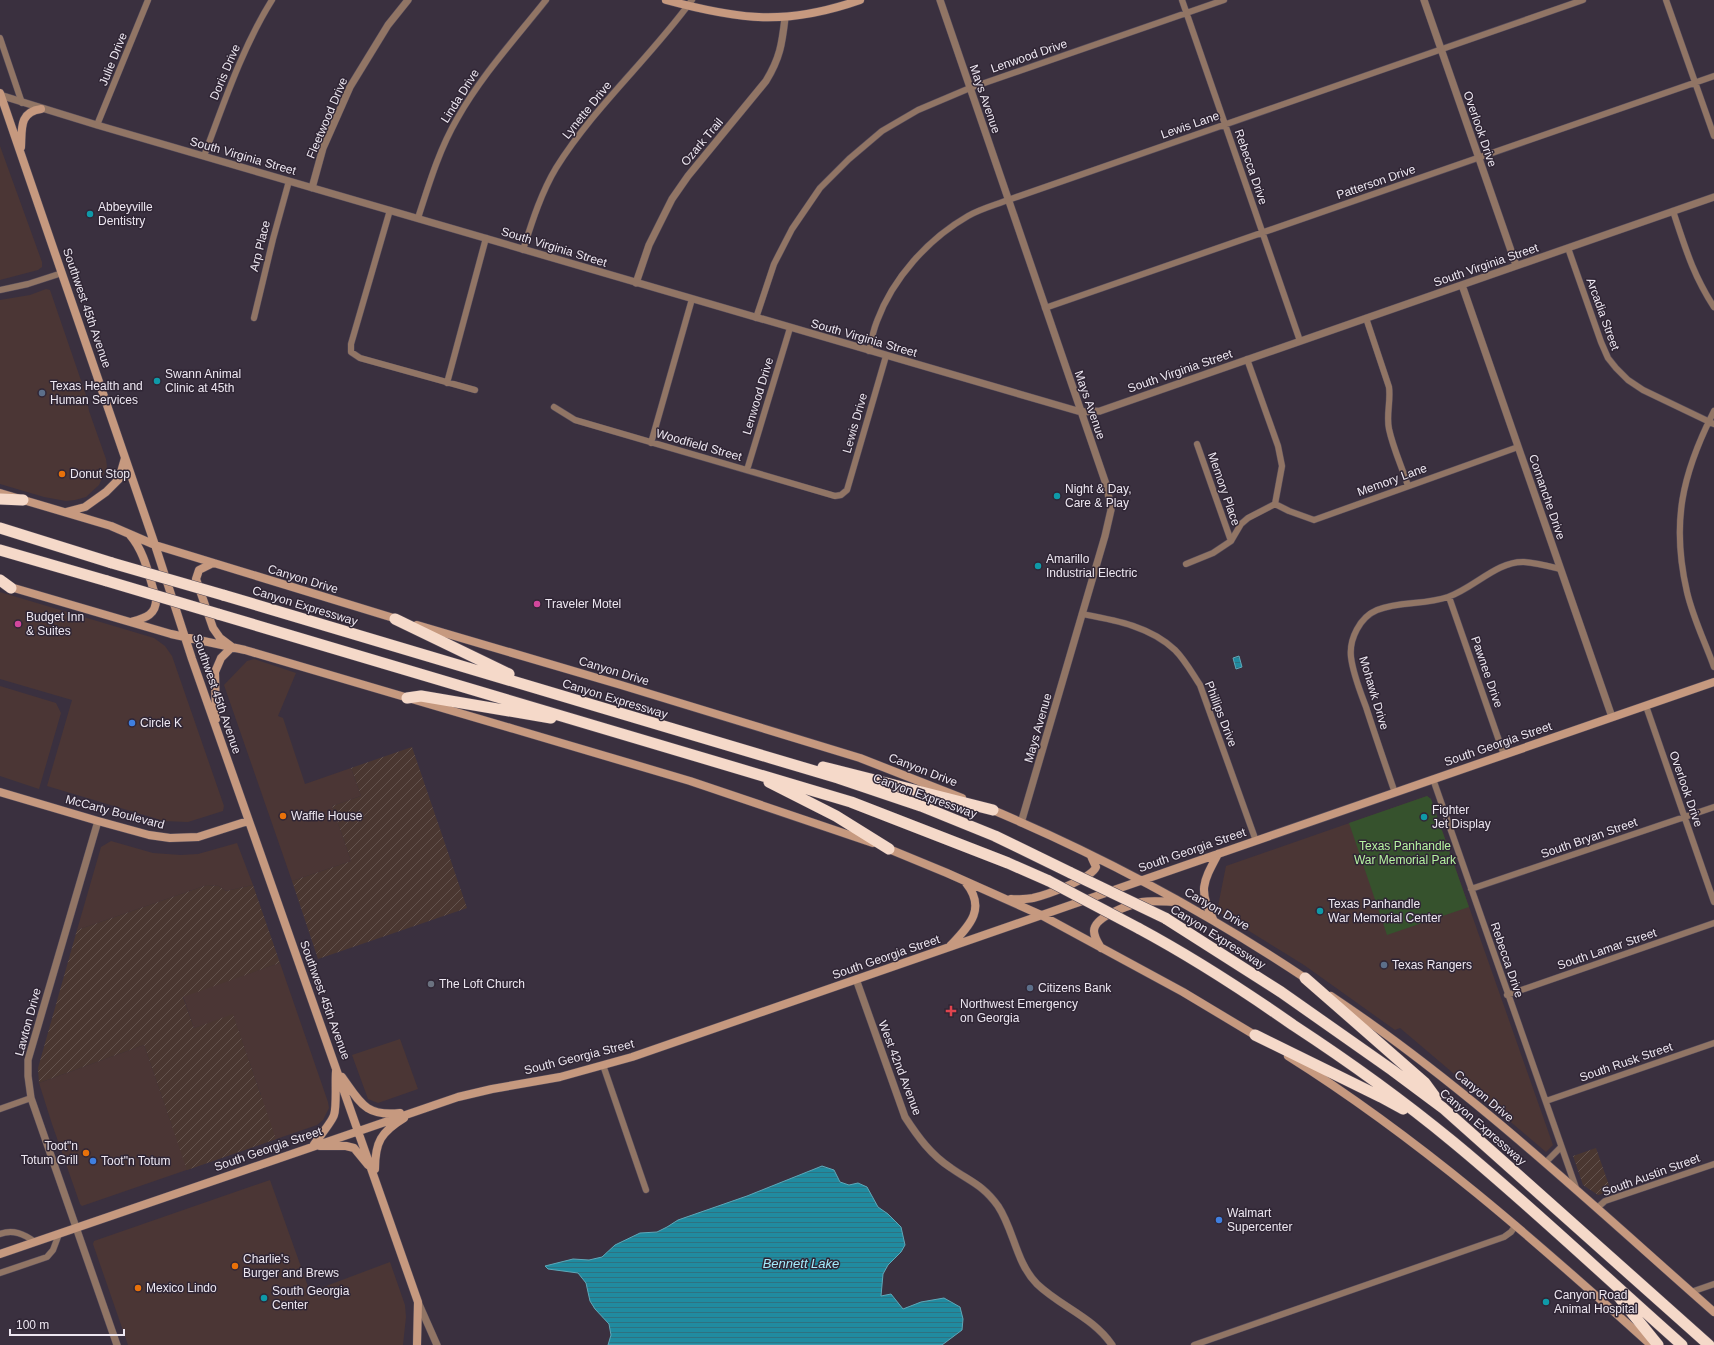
<svg xmlns="http://www.w3.org/2000/svg" width="1714" height="1345" font-family="Arial,sans-serif">
<style>
.commercial{fill:#4b3635}
.industrial{fill:url(#industrial-furrows)}
.park{fill:#36522d}
.water{fill:url(#water-rules);stroke:#5ea7b8}
.lines{fill:none;stroke-linecap:round;stroke-linejoin:round}
.minor-casing{stroke:#574d5b;stroke-width:7}
.tertiary-casing{stroke:#574d5b;stroke-width:8}
.secondary-casing{stroke:#574d5b;stroke-width:9}
.motorway-casing{stroke:#574d5b;stroke-width:12}
.minor{stroke:#917565;stroke-width:6}
.tertiary{stroke:#917565;stroke-width:7}
.secondary{stroke:#c6997f;stroke-width:8}
.motorway{stroke:#f5d9c9;stroke-width:11}
.motorway-bridge-casing{stroke:#574d5b;stroke-width:12;stroke-linecap:butt}
.motorway-bridge{stroke:#f5d9c9;stroke-width:11}
.culture-dot{fill:#0f9aa8;stroke:#302635;stroke-width:1.5}
.service-dot{fill:#5c6f8a;stroke:#302635;stroke-width:1.5}
.food-dot{fill:#e8710a;stroke:#302635;stroke-width:1.5}
.hotel-dot{fill:#d1479c;stroke:#302635;stroke-width:1.5}
.shop-dot{fill:#3f7fe0;stroke:#302635;stroke-width:1.5}
.worship-dot{fill:#6b7280;stroke:#302635;stroke-width:1.5}
.health-dot{fill:#e0444e;stroke:#302635;stroke-width:1.5}
.labels{text-anchor:middle;dominant-baseline:central;stroke-width:3;stroke-linejoin:round;paint-order:stroke}
.street-label{font-size:12px;fill:#ede7f1;stroke:#302635}
.poi-label{font-size:12px;fill:#ede7f1;stroke:#302635;text-anchor:start}
.park-label{font-size:12px;fill:#b5f3a1;stroke:#302635}
.water-label{font-size:13px;font-style:italic;fill:#a3ebfc;stroke:#302635}
</style>
<defs>
<pattern id="industrial-furrows" width="10" height="10" patternUnits="userSpaceOnUse"><rect width="10" height="10" fill="#4a3731"/><path d="M-1 1l2-2M0 10L10 0M9 11l2-2" fill="none" stroke="#64544f"/></pattern>
<pattern id="water-rules" width="6" height="5" patternUnits="userSpaceOnUse"><rect width="6" height="5" fill="#208ba0"/><path d="M0 2.5h6" fill="none" stroke="#2e7281"/></pattern>
</defs>
<rect width="100%" height="100%" fill="#3a303f"/>
<path class="commercial" d="M0 146 42 262V267L38 270 0 280Z
M46 289 50 290 86 395 89 411 106 459 107 467 99 485 86 497 75 500 66 501 44 497 0 484V300L30 295Z
M0 592 154 638 165 646 172 656 224 806 223 811 188 822 164 821 47 786 72 700 0 679Z
M254 659 296 673 278 716 283 718 305 784 351 768 361 796 332 806 351 861 292 881 224 685 247 661Z
M0 686 56 703 61 713 39 789 0 776Z
M1427 796 1431 799 1553 1145 1546 1152 1400 1028 1395 1030 1304 965 1217 911 1226 866Z
M111 841 153 853 181 855 198 854 237 843 253 885 226 891 219 886 207 885 77 930 101 847Z
M280 963 328 1102 329 1108 323 1120 317 1125 82 1206 80 1204 52 1124 39 1083 144 1045 172 1126 261 1095 233 1015 194 1028 183 996Z
M400 1039 418 1089 378 1103 368 1099 352 1055Z
M270 1180 310 1292 390 1262 405 1305 406 1317 403 1345H128L93 1244 94 1241Z"/>
<path class="industrial" d="M412 747 467 908 318 959 292 881 351 861 332 806 361 796 351 768Z
M207 885 219 886 226 891 253 885 280 963 183 997 194 1028 233 1014 276 1139 187 1170 144 1045 39 1083 38 1068 77 930Z
M1596 1148 1611 1191 1598 1195 1583 1185 1573 1156Z"/>
<path class="park" d="M1427 796 1431 799 1469 907 1387 935 1349 823Z"/>
<path class="water" d="M1239 656 1242 667 1236 669 1233 658Z
M822 1166 834 1170 840 1182 849 1185 858 1183 867 1187 878 1207 888 1214 901 1227 905 1245 901 1252 888 1265 883 1274 881 1296 891 1294 903 1309 921 1302 944 1298 960 1307 963 1319 962 1330 942 1345H608L611 1335 609 1324 595 1309 590 1301 586 1283 578 1273 548 1269 545 1266 573 1259 589 1260 602 1257 615 1245 640 1233 657 1232 667 1227 678 1220 747 1196Z"/>
<g class="lines">
<defs>
<path id="minor" d="M1182 0 1300 341
M1666 0 1714 136
M0 38 22 103
M97 125 148 0
M204 156C224 103 242 48 272 0
M390 210 351 344V352L360 358 475 390
M1673 211C1685 247 1693 275 1714 307
M418 218C429 184 439 150 457 119 481 76 515 39 546 0
M1568 248 1601 342 1608 358 1616 368 1628 380 1643 390 1714 424
M523 250C532 222 541 193 556 168 594 107 650 58 692 0
M0 290 28 284 62 273
M1045 308 1714 76
M254 318 273 239 289 181
M756 318 774 264 792 229 820 188 849 159 882 131 918 110 970 88 1224 0
M1366 318 1389 387C1391 401 1386 415 1389 429 1393 448 1402 467 1408 486
M869 351C871 341 873 331 877 321 893 278 928 239 968 216 980 209 995 205 1008 200L1583 0
M1247 359 1278 446 1282 466 1275 504 1289 511 1314 520 1518 447
M447 383 486 238
M554 407 575 420 835 496 841 495 847 490 886 356
M1714 411C1682 474 1671 523 1687 592 1693 618 1705 642 1714 667
M651 443 692 299
M1197 444 1231 541
M747 470 790 328
M1186 564 1213 553 1231 541 1241 524 1248 518 1275 504
M1449 597 1504 755
M1082 614C1114 620 1150 626 1175 650 1185 660 1192 673 1200 685L1256 841
M1646 706 1714 902
M1433 779 1576 1188
M1395 793C1385 764 1375 735 1366 707 1360 691 1353 674 1351 657 1349 639 1360 617 1377 610 1399 601 1425 605 1448 597 1474 588 1497 561 1524 562 1537 563 1548 566 1560 569
M1471 889 1714 807
M1507 995 1714 923
M603 1065 646 1190
M1546 1101 1714 1043
M0 1109 31 1098
M1545 1163 1561 1147
M1597 1208 1605 1201 1714 1164
M0 1234C13 1229 24 1234 35 1242
M0 1273 47 1257 53 1250 59 1234
M1691 1292 1714 1284
M1194 1345 1504 1237 1511 1232 1516 1225"/>
<path id="tertiary" d="M940 0 1107 487 1111 510 1105 536 1021 823
M1424 0 1516 265
M0 95 97 125 1081 412 1100 411 1714 197
M312 188 323 148 350 87 388 25 408 0
M636 283 649 245 672 199 688 176 766 81C780 58 782 44 785 18
M1462 285 1612 717
M98 821 28 1060V1076L31 1098 117 1345
M856 979 905 1117C918 1137 931 1155 951 1168 971 1182 983 1185 998 1206 1014 1230 1016 1263 1037 1284 1061 1307 1093 1317 1112 1345
M418 1302 437 1345"/>
<path id="secondary" d="M666 0C740 20 786 26 860 0
M0 93 155 545 192 659 418 1302 417 1345
M21 147C22 129 19 112 41 109
M0 493 111 526 155 545 400 620
M66 512 85 507 106 492 119 479 125 458
M130 535C145 552 149 577 156 598 157 615 145 618 131 622
M213 563 199 570 196 579 213 628 220 638 232 647 221 658 215 672 216 719
M7 586 171 634 245 650 514 729 690 781 873 843
M417 625 621 685 860 758 962 798
M0 792 98 821 149 835 170 838 198 837 248 821
M988 808C1100 855 1208 913 1308 980
M884 847 947 873 1041 915 1183 992 1258 1037
M1011 899C1018 900 1025 899 1033 898 1046 895 1091 879 1096 867L1091 856
M1213 919C1198 890 1203 882 1218 854
M950 946C969 926 987 909 966 883
M1101 948C1098 943 1094 937 1094 931 1094 916 1130 905 1142 902 1154 900 1167 902 1179 902
M1331 996C1469 1088 1590 1203 1714 1312
M1288 1056C1420 1139 1536 1241 1651 1345
M342 1077C360 1102 365 1117 400 1113
M313 1146C318 1138 332 1122 334 1115 337 1106 335 1083 336 1071
M320 1146H346L354 1148 368 1165
M375 1169C375 1142 381 1132 404 1118
M0 1254 458 1097 492 1089 560 1077 632 1057 1714 682"/>
<path id="motorway" d="M0 499 23 500
M0 528 112 563
M0 550 107 581
M0 580 11 588
M223 595 838 778 921 806 995 836 1071 873
M218 614 851 802 1008 863 1049 881
M395 619 509 674
M407 698 421 696 551 718
M823 767 993 810
M769 782 836 816 889 849
M1165 918 1281 992 1392 1070 1443 1108 1709 1345
M1138 928C1192 957 1243 990 1293 1025 1348 1061 1401 1099 1452 1141 1531 1206 1605 1277 1682 1345
M1305 978 1425 1083 1436 1098
M1255 1035 1381 1097 1403 1109
M1619 1297 1658 1345"/>
</defs>
<use href="#minor" class="minor-casing"/>
<use href="#tertiary" class="tertiary-casing"/>
<use href="#secondary" class="secondary-casing"/>
<use href="#motorway" class="motorway-casing"/>
<use href="#minor" class="minor"/>
<use href="#tertiary" class="tertiary"/>
<use href="#secondary" class="secondary"/>
<use href="#motorway" class="motorway"/>
<defs>
<path id="motorway-bridge" d="M112 563 223 595
M107 581 218 614
M1071 873 1165 918
M1049 881 1138 928"/>
</defs>
<use href="#motorway-bridge" class="motorway-bridge-casing"/>
<use href="#motorway-bridge" class="motorway-bridge"/>
</g>
<g class="culture-dot">
<circle cx="90" cy="214" r="4"/>
<circle cx="157" cy="381" r="4"/>
<circle cx="1057" cy="496" r="4"/>
<circle cx="1038" cy="566" r="4"/>
<circle cx="1424" cy="817" r="4"/>
<circle cx="1320" cy="911" r="4"/>
<circle cx="264" cy="1298" r="4"/>
<circle cx="1546" cy="1302" r="4"/>
</g>
<g class="service-dot">
<circle cx="42" cy="393" r="4"/>
<circle cx="1384" cy="965" r="4"/>
<circle cx="1030" cy="988" r="4"/>
</g>
<g class="food-dot">
<circle cx="62" cy="474" r="4"/>
<circle cx="283" cy="816" r="4"/>
<circle cx="86" cy="1153" r="4"/>
<circle cx="235" cy="1266" r="4"/>
<circle cx="138" cy="1288" r="4"/>
</g>
<g class="hotel-dot">
<circle cx="537" cy="604" r="4"/>
<circle cx="18" cy="624" r="4"/>
</g>
<g class="shop-dot">
<circle cx="132" cy="723" r="4"/>
<circle cx="93" cy="1161" r="4"/>
<circle cx="1219" cy="1220" r="4"/>
</g>
<circle class="worship-dot" cx="431" cy="984" r="4"/>
<path class="health-dot" d="M949 1005h4v4h4v4h-4v4h-4v-4h-4v-4h4z"/>
<g class="labels">
<g class="street-label">
<text transform="translate(1029 56) rotate(-19)">Lenwood Drive</text>
<text transform="translate(113 59) rotate(-68)">Julie Drive</text>
<text transform="translate(225 72) rotate(-67)">Doris Drive</text>
<text transform="translate(460 96) rotate(-58)">Linda Drive</text>
<text transform="translate(985 99) rotate(71)">Mays Avenue</text>
<text transform="translate(587 110) rotate(-51)">Lynette Drive</text>
<text transform="translate(327 118) rotate(-67)">Fleetwood Drive</text>
<text transform="translate(1190 125) rotate(-19)">Lewis Lane</text>
<text transform="translate(1480 129) rotate(71)">Overlook Drive</text>
<text transform="translate(702 142) rotate(-50)">Ozark Trail</text>
<text transform="translate(243 156) rotate(16)">South Virginia Street</text>
<text transform="translate(1251 167) rotate(71)">Rebecca Drive</text>
<text transform="translate(1376 182) rotate(-19)">Patterson Drive</text>
<text transform="translate(260 246) rotate(-76)">Arp Place</text>
<text transform="translate(554 247) rotate(17)">South Virginia Street</text>
<text transform="translate(1486 265) rotate(-19)">South Virginia Street</text>
<text transform="translate(87 308) rotate(71)">Southwest 45th Avenue</text>
<text transform="translate(1603 314) rotate(70)">Arcadia Street</text>
<text transform="translate(864 338) rotate(16)">South Virginia Street</text>
<text transform="translate(1180 371) rotate(-19)">South Virginia Street</text>
<text transform="translate(758 396) rotate(-73)">Lenwood Drive</text>
<text transform="translate(1090 405) rotate(71)">Mays Avenue</text>
<text transform="translate(855 423) rotate(-74)">Lewis Drive</text>
<text transform="translate(699 445) rotate(16)">Woodfield Street</text>
<text transform="translate(1392 480) rotate(-20)">Memory Lane</text>
<text transform="translate(1224 489) rotate(71)">Memory Place</text>
<text transform="translate(1547 497) rotate(71)">Comanche Drive</text>
<text transform="translate(303 579) rotate(17)">Canyon Drive</text>
<text transform="translate(305 606) rotate(17)">Canyon Expressway</text>
<text transform="translate(614 671) rotate(17)">Canyon Drive</text>
<text transform="translate(1487 672) rotate(71)">Pawnee Drive</text>
<text transform="translate(1374 693) rotate(73)">Mohawk Drive</text>
<text transform="translate(217 694) rotate(71)">Southwest 45th Avenue</text>
<text transform="translate(615 699) rotate(17)">Canyon Expressway</text>
<text transform="translate(1221 714) rotate(69)">Phillips Drive</text>
<text transform="translate(1038 728) rotate(-74)">Mays Avenue</text>
<text transform="translate(1498 744) rotate(-19)">South Georgia Street</text>
<text transform="translate(923 770) rotate(21)">Canyon Drive</text>
<text transform="translate(1686 789) rotate(71)">Overlook Drive</text>
<text transform="translate(925 796) rotate(20)">Canyon Expressway</text>
<text transform="translate(115 812) rotate(15)">McCarty Boulevard</text>
<text transform="translate(1589 838) rotate(-19)">South Bryan Street</text>
<text transform="translate(1192 850) rotate(-19)">South Georgia Street</text>
<text transform="translate(1217 909) rotate(30)">Canyon Drive</text>
<text transform="translate(1218 937) rotate(32)">Canyon Expressway</text>
<text transform="translate(1607 949) rotate(-19)">South Lamar Street</text>
<text transform="translate(886 957) rotate(-19)">South Georgia Street</text>
<text transform="translate(1507 960) rotate(71)">Rebecca Drive</text>
<text transform="translate(325 1000) rotate(70)">Southwest 45th Avenue</text>
<text transform="translate(28 1022) rotate(-75)">Lawton Drive</text>
<text transform="translate(579 1057) rotate(-14)">South Georgia Street</text>
<text transform="translate(1626 1062) rotate(-19)">South Rusk Street</text>
<text transform="translate(900 1068) rotate(69)">West 42nd Avenue</text>
<text transform="translate(1484 1096) rotate(40)">Canyon Drive</text>
<text transform="translate(1483 1127) rotate(41)">Canyon Expressway</text>
<text transform="translate(268 1149) rotate(-19)">South Georgia Street</text>
<text transform="translate(1651 1175) rotate(-20)">South Austin Street</text>
</g>
<g class="poi-label">
<text x="98" y="207">Abbeyville<tspan x="98" dy="14">Dentistry</tspan></text>
<text x="165" y="374">Swann Animal<tspan x="165" dy="14">Clinic at 45th</tspan></text>
<text x="50" y="386">Texas Health and<tspan x="50" dy="14">Human Services</tspan></text>
<text x="70" y="474">Donut Stop</text>
<text x="1065" y="489">Night &amp; Day,<tspan x="1065" dy="14">Care &amp; Play</tspan></text>
<text x="1046" y="559">Amarillo<tspan x="1046" dy="14">Industrial Electric</tspan></text>
<text x="545" y="604">Traveler Motel</text>
<text x="26" y="617">Budget Inn<tspan x="26" dy="14">&amp; Suites</tspan></text>
<text x="140" y="723">Circle K</text>
<text x="1432" y="810">Fighter<tspan x="1432" dy="14">Jet Display</tspan></text>
<text x="291" y="816">Waffle House</text>
<text x="1328" y="904">Texas Panhandle<tspan x="1328" dy="14">War Memorial Center</tspan></text>
<text x="1392" y="965">Texas Rangers</text>
<text x="439" y="984">The Loft Church</text>
<text x="1038" y="988">Citizens Bank</text>
<text x="960" y="1004">Northwest Emergency<tspan x="960" dy="14">on Georgia</tspan></text>
<text x="78" y="1146" text-anchor="end">Toot"n<tspan x="78" dy="14">Totum Grill</tspan></text>
<text x="101" y="1161">Toot"n Totum</text>
<text x="1227" y="1213">Walmart<tspan x="1227" dy="14">Supercenter</tspan></text>
<text x="243" y="1259">Charlie's<tspan x="243" dy="14">Burger and Brews</tspan></text>
<text x="146" y="1288">Mexico Lindo</text>
<text x="272" y="1291">South Georgia<tspan x="272" dy="14">Center</tspan></text>
<text x="1554" y="1295">Canyon Road<tspan x="1554" dy="14">Animal Hospital</tspan></text>
</g>
<g class="park-label">
<text x="1405" y="846">Texas Panhandle<tspan x="1405" dy="14">War Memorial Park</tspan></text>
</g>
<g class="water-label">
<text x="801" y="1263">Bennett Lake</text>
</g>
</g>
<path d="M10 1329v6h114v-6" fill="none" stroke="#ede7f1" stroke-width="2"/>
<text x="16" y="1329" font-size="12" fill="#ede7f1" stroke="#302635" stroke-width="3" paint-order="stroke">100 m</text>
</svg>
